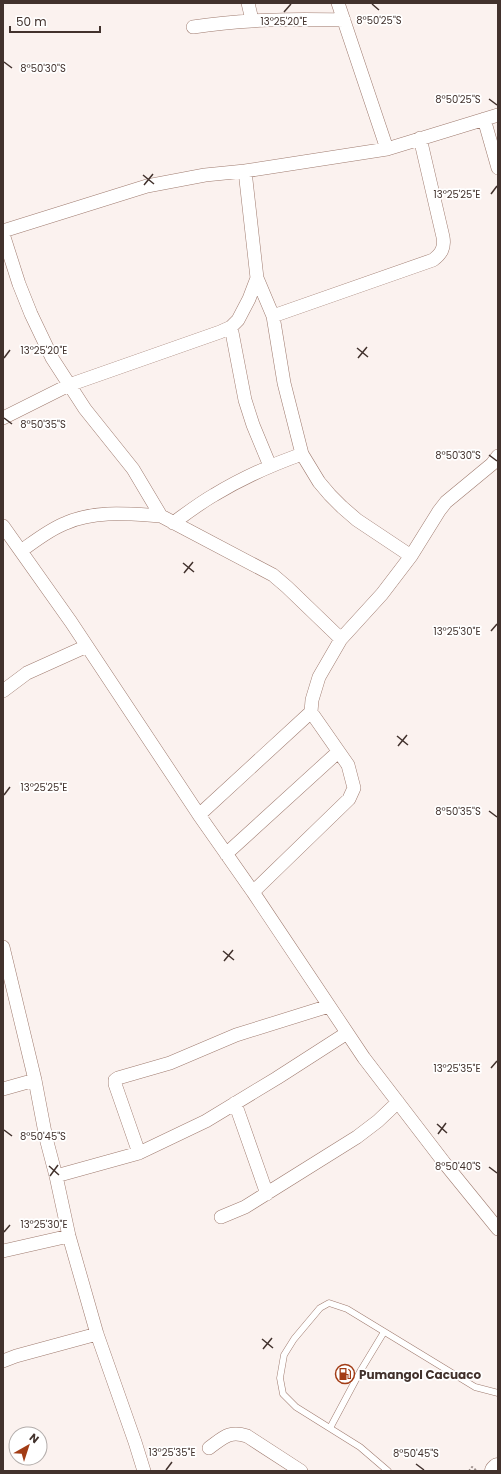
<svg xmlns="http://www.w3.org/2000/svg" width="501" height="1474" font-family="Poppins,sans-serif">
<style>
.lines{fill:none;stroke-linecap:round;stroke-linejoin:round}
.lane-casing{stroke:#9f7b6f;stroke-width:7}
.street-casing{stroke:#9f7b6f;stroke-width:14}
.highway-casing{stroke:#9f7b6f;stroke-width:23}
.path{stroke:#9a8d89;stroke-width:2;stroke-dasharray:2 2;stroke-linecap:butt}
.lane{stroke:#fff;stroke-width:6}
.street{stroke:#fff;stroke-width:13}
.highway{stroke:#fff;stroke-width:22}
.ticks{fill:none;stroke:#42322d;stroke-width:1.5}
.labels{text-anchor:middle;dominant-baseline:central;stroke-width:3.5;stroke-linejoin:round;paint-order:stroke}
.poi-label{font-size:12px;font-weight:bold;fill:#42322d;stroke:#fff;text-anchor:start}
.ticks-label{font-size:10px;text-anchor:middle;fill:#42322d;stroke:#fff;stroke-width:3.5;stroke-linejoin:round;paint-order:stroke}
</style>
<rect width="100%" height="100%" fill="#fbf2ef"/>
<g class="lines">
<defs>
<path id="lane" d="M330 1428 361 1370 384 1332
M388 1471 360 1447 296 1407 283 1394 280 1378 284 1355 294 1339 320 1308 329 1303 347 1309 475 1387 498 1393"/>
<path id="street" d="M248 3 252 20
M338 3 387 149
M193 27C243 19 293 19 344 20
M484 119 498 168
M3 231 147 186 205 175 245 171 387 149 498 115
M3 234 19 284 31 314 52 358 85 409 133 469 161 516 273 575 287 587 341 639
M257 278 273 316 284 383 302 454 319 482 330 495 342 507 357 520 411 556
M273 316 433 260C441 254 445 248 443 237L420 138
M231 327 245 400 253 425 270 466
M3 418 69 385 220 332 231 327 238 320 249 299 257 278 245 171
M173 523C187 513 200 503 214 495 242 478 271 465 302 454
M3 526 71 622 199 815 253 892 364 1058 446 1165 498 1229
M21 551C35 541 50 529 66 523 96 510 129 514 161 516
M3 691 27 673 87 646
M199 815 311 712
M226 854 338 752
M253 892 349 799 354 788 348 765 311 712 312 700 319 677 341 639 382 594 411 556 439 511 446 502 492 464 498 456
M3 947 35 1080 46 1138 56 1176 69 1236 97 1334 135 1442 144 1471
M3 1089 35 1080
M235 1103 267 1194
M139 1153 115 1084V1080L118 1078 170 1063 236 1035 329 1006
M56 1176 139 1153 206 1121 277 1078 347 1033
M221 1217 245 1207 357 1137 378 1121 398 1102
M3 1251 69 1236
M3 1361 16 1356 97 1334
M209 1448C223 1438 229 1430 247 1436L301 1471"/>
<path id="highway" d="M496 1471 498 1469"/>
</defs>
<use href="#lane" class="lane-casing"/>
<use href="#street" class="street-casing"/>
<use href="#highway" class="highway-casing"/>
<path class="path" d="M469 1471 472 1467 477 1471"/>
<use href="#lane" class="lane"/>
<use href="#street" class="street"/>
<use href="#highway" class="highway"/>
</g>
<path class="ticks" d="M372 4 379 10M284 12 291 4M4 62 12 68M489 99 497 105M143 175 154 184M144 185 153 174M491 194 497 186M357 348 368 357M4 358 10 350M358 358 367 347M4 418 12 424M489 455 497 461M183 563 194 572M184 573 193 562M491 631 497 624M397 736 408 745M398 746 407 735M4 795 10 787M489 811 497 817M223 951 234 960M224 961 233 950M491 1068 497 1061M437 1124 447 1133M4 1130 12 1136M438 1134 446 1123M49 1166 59 1175M489 1167 497 1173M50 1176 58 1165M4 1232 10 1225M262 1339 273 1348M263 1349 272 1338M416 1464 424 1470M166 1470 172 1462"/>
<defs>
<symbol id="fuel-ring" viewBox="-11 -11 22 22"><circle r="9.5" fill="#fff" stroke="#a23c15" stroke-width="1.5"/><path d="M-5.5-6h7V0h2V4h1.3V-2.5L3-4.5l.8-.8L6-3V5H2.5V1h-1V6h-7ZM-4.2-4.7v3.2H.2V-4.7Z" fill="#a23c15"/></symbol>
</defs>
<g fill-rule="evenodd">
<use href="#fuel-ring" x="334" y="1363" width="22" height="22"/>
</g>
<g class="labels">
<g class="poi-label">
<text x="359" y="1374">Pumangol Cacuaco</text>
</g>
</g>
<g class="ticks-label">
<text x="379" y="24">8°50'25"S</text>
<text x="284" y="25">13°25'20"E</text>
<text x="43" y="72">8°50'30"S</text>
<text x="458" y="103">8°50'25"S</text>
<text x="457" y="198">13°25'25"E</text>
<text x="44" y="354">13°25'20"E</text>
<text x="43" y="428">8°50'35"S</text>
<text x="458" y="459">8°50'30"S</text>
<text x="457" y="635">13°25'30"E</text>
<text x="44" y="791">13°25'25"E</text>
<text x="458" y="815">8°50'35"S</text>
<text x="457" y="1072">13°25'35"E</text>
<text x="43" y="1140">8°50'45"S</text>
<text x="458" y="1170">8°50'40"S</text>
<text x="44" y="1228">13°25'30"E</text>
<text x="172" y="1456">13°25'35"E</text>
<text x="416" y="1457">8°50'45"S</text>
</g>
<rect width="501" height="1474" fill="none" stroke="#42322d" stroke-width="8"/>
<g transform="translate(28 1446) rotate(39)"><circle r="19" fill="#ffffff" stroke="#b3adab"/>
<path d="M0-3L7 15L0 10L-7 15Z" fill="#a23c15"/>
<text y="-6" font-size="11" font-weight="bold" text-anchor="middle" fill="#42322d">N</text>
</g>
<path d="M10 26v6h90v-6" fill="none" stroke="#42322d" stroke-width="2"/>
<text x="16" y="26" font-size="12" fill="#42322d" stroke="#ffffff" stroke-width="3" paint-order="stroke">50 m</text>
</svg>
